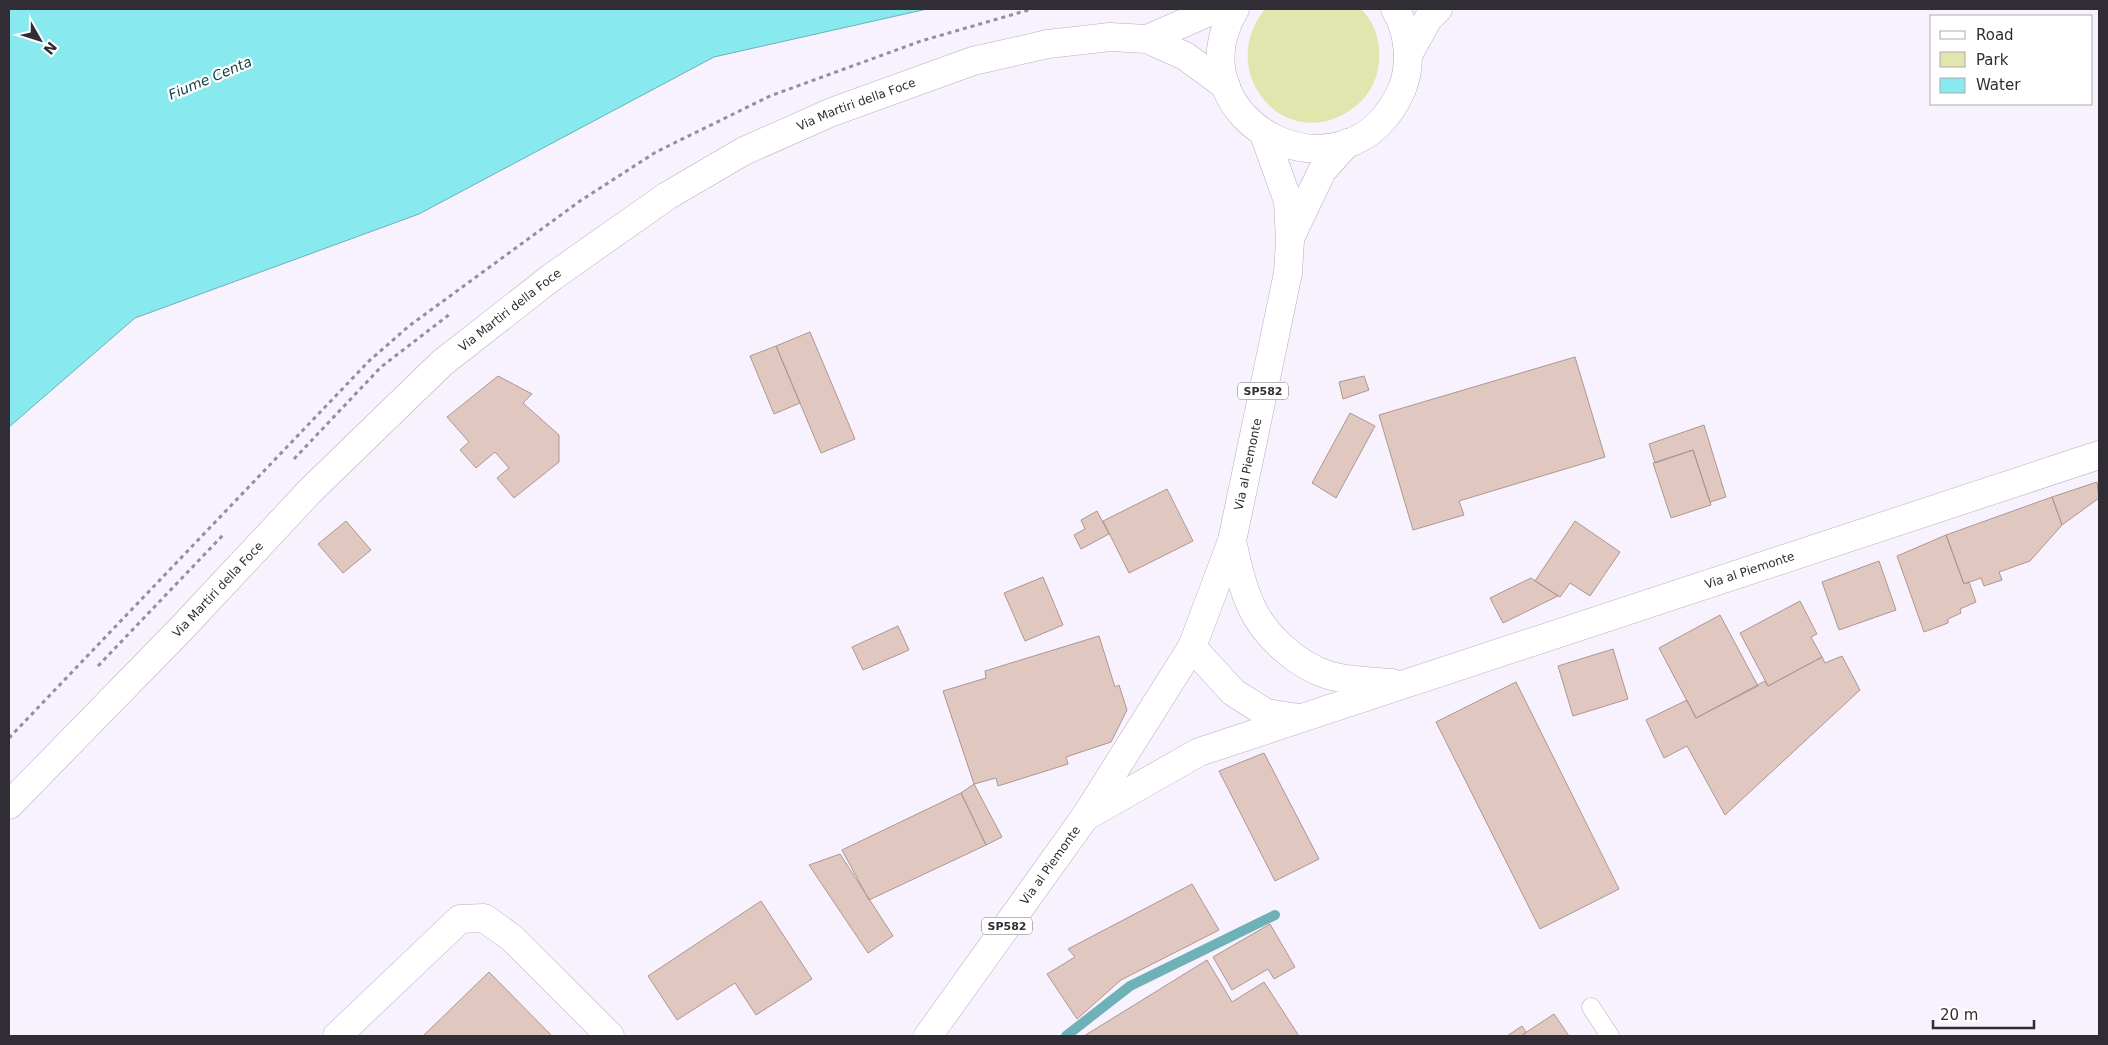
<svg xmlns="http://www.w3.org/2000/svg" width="2108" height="1045" font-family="'DejaVu Sans',sans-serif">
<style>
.green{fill:#e1e5ae}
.water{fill:#88e9ef;stroke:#6eb1b7}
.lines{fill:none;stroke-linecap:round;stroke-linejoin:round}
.stream{stroke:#6eb1b7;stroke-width:10}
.building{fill:#e0c7c0;stroke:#af9791}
.lane-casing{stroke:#b8aec1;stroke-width:19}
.street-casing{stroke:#b8aec1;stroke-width:29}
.secondary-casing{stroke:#b8aec1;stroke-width:29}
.primary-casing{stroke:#b8aec1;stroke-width:29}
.path{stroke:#958f99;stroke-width:3;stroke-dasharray:4 4;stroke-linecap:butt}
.lane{stroke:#fff;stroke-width:18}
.street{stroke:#fff;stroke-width:28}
.secondary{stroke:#fff;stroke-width:28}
.primary{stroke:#fff;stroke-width:28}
.labels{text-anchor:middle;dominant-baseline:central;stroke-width:4.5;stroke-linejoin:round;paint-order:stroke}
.shield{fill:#fff;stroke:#6f6c71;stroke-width:1}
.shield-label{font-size:11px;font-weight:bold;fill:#312d34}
.street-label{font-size:12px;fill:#312d34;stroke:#fff}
.water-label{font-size:14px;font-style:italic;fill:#113f42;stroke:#fff}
</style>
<rect width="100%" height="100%" fill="#f8f1fe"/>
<path class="green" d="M1265 9H1361C1377 25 1382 47 1378 69 1375 85 1366 99 1352 109 1285 156 1214 72 1265 9Z"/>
<path class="water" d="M9 9H927L714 57 419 214 135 318 9 427Z"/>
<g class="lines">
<path class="stream" d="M1066 1036 1130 986 1275 915"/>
</g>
<path class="building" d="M810 332 855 439 821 453 776 346Z
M776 346 800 403 774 414 750 356Z
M1575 357 1605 457 1459 501 1464 515 1413 530 1379 415Z
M498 376 532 394 523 403 559 435V462L514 498 497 478 509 468 495 452 476 468 460 450 469 442 447 417Z
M1364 376 1369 390 1343 399 1339 382Z
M1350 413 1375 426 1336 498 1312 483Z
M1704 425 1726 497 1710 502 1693 450 1655 463 1649 444Z
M1693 450 1711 505 1671 518 1653 463Z
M2097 482 2099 498 2062 525 2052 497Z
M1167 489 1193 541 1129 573 1103 521Z
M2052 497 2062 525 2030 561 1999 572 2002 580 1984 586 1981 578 1964 584 1946 535Z
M1097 511 1109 534 1081 549 1074 535 1085 529 1081 520Z
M346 521 371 550 343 573 318 544Z
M1575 521 1620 552 1590 596 1570 583 1560 597 1535 581Z
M1946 535 1964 584 1969 582 1976 602 1960 609 1961 613 1948 619V623L1924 632 1897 556Z
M1879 561 1896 610 1839 630 1822 582Z
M1043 577 1063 625 1025 641 1004 593Z
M1531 578 1558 596 1503 623 1490 598Z
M1800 601 1817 634 1811 637 1822 657 1768 686 1740 633Z
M1720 615 1758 686 1696 718 1659 648Z
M898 626 909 650 863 670 852 647Z
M1099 636 1115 687 1119 685 1127 710 1111 742 1066 757 1068 764 998 786 996 778 974 784 943 691 986 678 985 671Z
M1613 649 1628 699 1573 716 1558 666Z
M1842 656 1860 690 1725 815 1687 746 1664 758 1646 720 1687 700 1696 718 1765 681 1768 686 1822 657 1825 663Z
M1516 682 1619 889 1540 929 1436 722Z
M1264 753 1319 859 1275 881 1219 771Z
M974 784 1002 837 986 845 961 793Z
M961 793 986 845 869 900 842 850Z
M840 854 893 936 868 953 809 865Z
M1192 884 1219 930 1121 980 1077 1019 1047 974 1075 957 1068 949Z
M761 901 812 979 756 1015 735 983 677 1020 648 976Z
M1270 924 1295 967 1274 979 1268 969 1232 990 1213 957Z
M1207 960 1232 1002 1264 982 1299 1036H1084Z
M489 972 552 1036H423Z
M1554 1014 1569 1036H1523L1522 1035Z
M1522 1026 1526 1032 1523 1036H1507Z"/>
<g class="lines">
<defs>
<path id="lane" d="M1591 1007 1610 1036"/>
<g id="street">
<path d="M1232 541C1237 563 1242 587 1252 608 1265 636 1297 665 1328 675 1347 681 1372 681 1392 683"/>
<path d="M1192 647 1233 692 1266 713 1298 718"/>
<path id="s1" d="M1085 817 1199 752 2099 455"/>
<path d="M337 1036 460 919 484 918 512 938 610 1036"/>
</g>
<g id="secondary">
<path d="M1147 39 1216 9"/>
<path id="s2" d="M9 805 180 630 311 490 442 363 552 277 667 196 744 151 832 112 973 61 1048 44 1110 37 1147 39 1185 56 1226 86"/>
</g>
<g id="primary">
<path d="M1235 9C1169 121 1347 214 1402 89 1412 64 1409 32 1395 9"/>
<path d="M1408 55 1428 19 1438 9"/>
<path d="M1291 236 1322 171 1347 143"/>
<path id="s3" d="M928 1036 1085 817 1192 647 1232 541 1288 273 1290 240 1288 201 1264 134"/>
</g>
</defs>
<use href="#lane" class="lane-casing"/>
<use href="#street" class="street-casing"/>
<use href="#secondary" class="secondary-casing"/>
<use href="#primary" class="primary-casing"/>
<path class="path" d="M294 459 381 367 450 314
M98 666 223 535
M9 738 369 361 409 326 580 201 656 152 770 96 921 41 1032 9"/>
<use href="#lane" class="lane"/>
<use href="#street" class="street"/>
<use href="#secondary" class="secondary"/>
<use href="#primary" class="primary"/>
</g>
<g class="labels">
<g class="shield">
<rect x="1238" y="382.5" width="50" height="17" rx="4"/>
<rect x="982" y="917.5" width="50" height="17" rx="4"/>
</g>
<g class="shield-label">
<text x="1263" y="391">SP582</text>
<text x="1007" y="926">SP582</text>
</g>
<g class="street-label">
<text stroke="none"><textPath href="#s2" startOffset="1110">Via Martiri della Foce</textPath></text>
<text stroke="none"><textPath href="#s2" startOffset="705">Via Martiri della Foce</textPath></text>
<text stroke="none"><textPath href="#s3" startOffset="662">Via al Piemonte</textPath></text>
<text stroke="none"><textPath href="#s1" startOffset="711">Via al Piemonte</textPath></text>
<text stroke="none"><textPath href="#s2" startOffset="300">Via Martiri della Foce</textPath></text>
<text stroke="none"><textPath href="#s3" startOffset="210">Via al Piemonte</textPath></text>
</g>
<g class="water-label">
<text transform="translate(210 78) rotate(-23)">Fiume Centa</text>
</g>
</g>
<rect width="2108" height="1045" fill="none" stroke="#312d34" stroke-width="20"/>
<rect x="1930" y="15" width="162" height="90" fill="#ffffff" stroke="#adabae"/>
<rect x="1940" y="31" width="25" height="8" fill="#ffffff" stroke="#adabae"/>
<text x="1976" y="40" font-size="15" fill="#312d34">Road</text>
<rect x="1940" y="52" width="25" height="15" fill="#e1e5ae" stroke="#adabae"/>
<text x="1976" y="65" font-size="15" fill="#312d34">Park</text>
<rect x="1940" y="78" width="25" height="15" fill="#88e9ef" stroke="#adabae"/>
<text x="1976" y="90" font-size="15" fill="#312d34">Water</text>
<g transform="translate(40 40) rotate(129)" stroke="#ffffff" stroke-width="4" paint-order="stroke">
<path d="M0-4L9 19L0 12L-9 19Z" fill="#312d34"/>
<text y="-8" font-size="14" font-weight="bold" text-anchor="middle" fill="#312d34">N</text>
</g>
<path d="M1933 1020v8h101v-8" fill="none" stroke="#312d34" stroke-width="2.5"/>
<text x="1940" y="1020" font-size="15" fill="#312d34" stroke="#ffffff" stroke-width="4" paint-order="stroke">20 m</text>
</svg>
